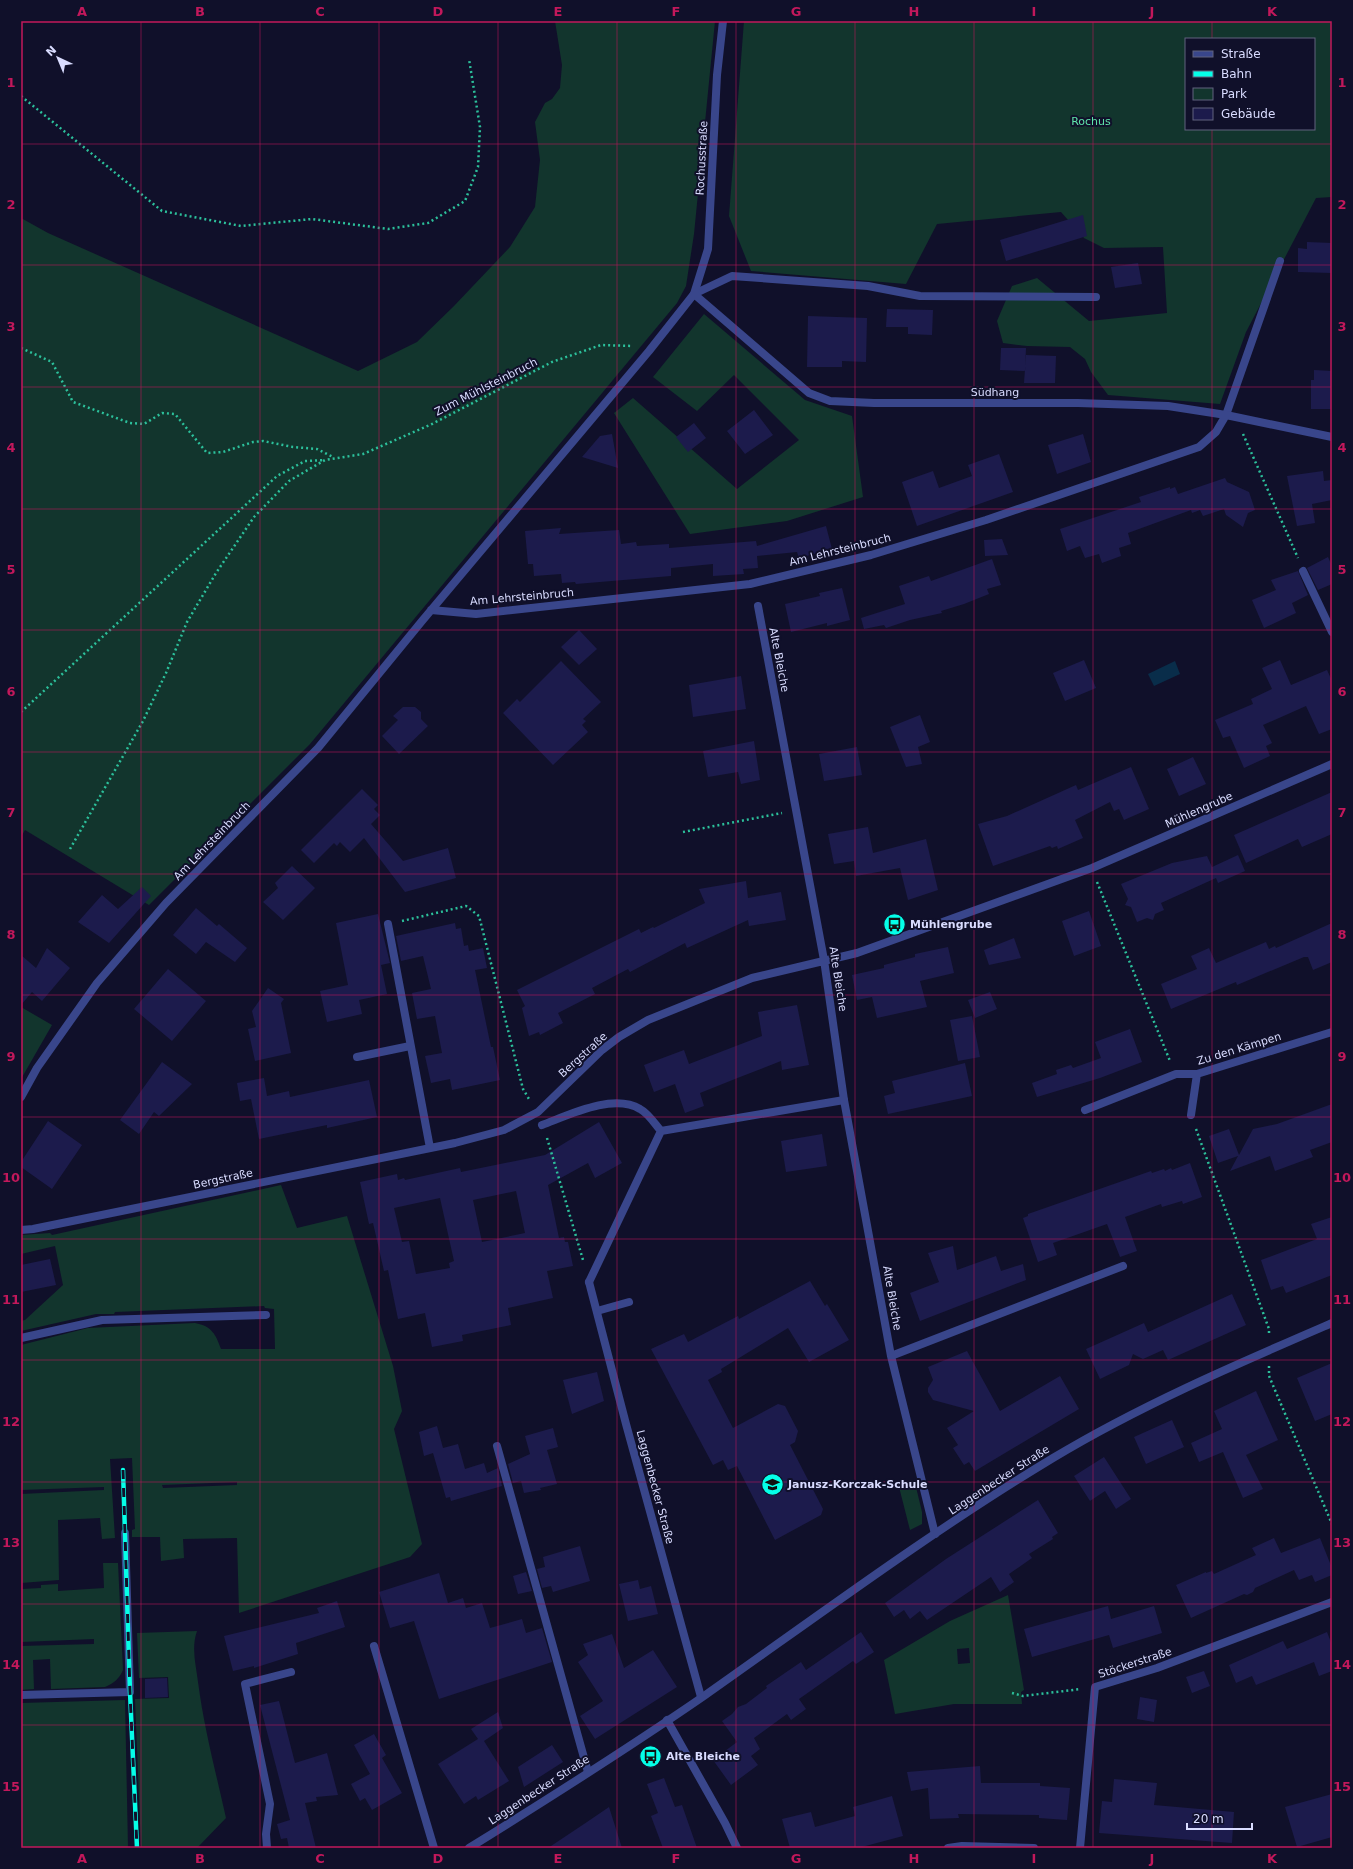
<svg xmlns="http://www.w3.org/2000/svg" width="1353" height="1869" font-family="'DejaVu Sans',sans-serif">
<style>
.green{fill:#12352d;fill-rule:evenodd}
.water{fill:#092d4a}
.building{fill:#1c1b4c;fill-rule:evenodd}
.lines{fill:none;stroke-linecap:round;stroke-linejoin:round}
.path{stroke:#2cc09b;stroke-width:2.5;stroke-dasharray:2 3;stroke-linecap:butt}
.service{stroke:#39468b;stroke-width:8}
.minor{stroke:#39468b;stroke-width:8}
.tertiary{stroke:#39468b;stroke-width:8}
.rail-casing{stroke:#05ffe8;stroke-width:4.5}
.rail{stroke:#10102a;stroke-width:3;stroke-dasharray:9;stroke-linecap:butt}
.grid{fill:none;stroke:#c2185b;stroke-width:1;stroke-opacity:0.55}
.labels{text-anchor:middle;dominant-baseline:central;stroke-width:4;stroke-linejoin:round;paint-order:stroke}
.park-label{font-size:11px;fill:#5fe5aa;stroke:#10102a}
.street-label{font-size:11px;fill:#d9dcff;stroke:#10102a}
.poi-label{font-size:11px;font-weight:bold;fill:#d9dcff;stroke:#10102a;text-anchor:start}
.neatline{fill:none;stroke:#c2185b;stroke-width:1.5}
.grid-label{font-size:13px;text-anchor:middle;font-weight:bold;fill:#c2185b}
</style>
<rect width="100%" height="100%" fill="#10102a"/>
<path class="green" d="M555 21H715L694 234 686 286 677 303 310 744 149 905 25 830 21 837V218L48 233 358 371 417 342 454 306 510 247 535 207 540 160 535 122 545 103 552 99 560 88 562 65Z
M744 21H1332V197L1316 198 1246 332 1220 404 1108 395 1091 372 1085 359 1070 347 1027 346 1003 343 997 321 1012 286 1037 278 1089 321 1167 313 1163 247 1104 248 1084 238 1061 212 937 224 906 284 751 271 729 216ZM1186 39H1314V129H1186Z
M704 314 805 400 852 416 863 497 787 521 690 534 614 413 633 398 737 489 799 440 734 375 697 411 653 377Z
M21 1007 52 1025 21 1079Z
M281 1185 297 1228 347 1216 393 1366 402 1411 394 1429 422 1544 410 1557 239 1613 237 1538 183 1539 184 1558 161 1561 160 1537H132V1530L135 1529 132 1458 110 1459 115 1538 102 1539 100 1518 58 1520 59 1580 21 1583V1494L104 1490V1487L21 1490V1345L88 1328 195 1323C212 1326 216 1335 221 1349H275L274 1309 265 1308 264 1306 115 1312 114 1314H96L21 1331V1321L25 1320 63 1285 55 1246 21 1254V1235L50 1233 52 1235ZM237 1482V1485L163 1488 162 1485Z
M898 1483 916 1487 922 1512V1524L910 1530Z
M103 1563H118L123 1670C119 1679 114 1683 105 1687L51 1689 50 1659 33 1660 34 1689 21 1690V1646L94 1644V1639L21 1642 22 1589 41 1588V1585L58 1584V1591L104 1588Z
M1008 1595 1024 1690 1021 1692 1022 1704H954L895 1714 884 1660 950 1621ZM969 1648 970 1663 958 1664 957 1649Z
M197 1631C191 1648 196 1665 198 1682 204 1728 216 1773 226 1818L197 1848H141L135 1699 169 1698 168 1677 139 1678 137 1633Z
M125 1700 128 1848H21V1703Z"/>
<path class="water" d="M1175 661 1180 674 1154 686 1148 674Z"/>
<path class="building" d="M1083 215 1087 236 1006 261 1000 240Z
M1307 242 1332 243V273L1298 272V248L1307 249Z
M1138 263 1142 284 1115 288 1111 267Z
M887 309 933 310 932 335 908 334V327H886Z
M808 316 867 318 866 362 842 361V367H807Z
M1001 348H1026L1025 371 1000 370Z
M1026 355 1056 356 1055 383H1024Z
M1314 370 1332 371V409H1311V380H1314Z
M754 410 773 435 745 454 727 431Z
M694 423 706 438 688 452 676 437Z
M612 434 618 468 582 457 600 436Z
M1083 434 1091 462 1057 474 1048 445Z
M999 454 1013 492 917 526 902 482 933 471 939 488 972 476 968 465Z
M1323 471 1324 481 1332 480V500L1312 504 1315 523 1297 526 1287 476Z
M1225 478 1227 482 1249 492 1255 510 1248 513 1243 527 1226 515 1224 509 1203 516 1200 510 1192 513 1191 510 1128 533 1131 544 1119 548 1121 556 1102 563 1099 554 1085 558 1080 546 1067 551 1060 529 1141 502 1139 497 1170 487V489L1175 487 1178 494Z
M826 526 832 549 799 558 797 552 757 556 758 568 743 569 744 574 713 576V564L671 568V576L576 584 575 582 562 583 561 574 534 576 533 564H528L525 531 561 528 559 534 619 530 621 544 636 542 637 546 669 544V548L756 541 757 546Z
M1002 539 1008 555 985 556 984 540Z
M1328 557 1332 566V584L1318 590 1307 568Z
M992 559 1001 585 987 589 989 594 964 604 941 611 942 613 910 620 886 628 884 625 864 629 861 618 905 604 899 586 929 576 931 581Z
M1298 571 1308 595 1292 603 1296 613 1264 628 1252 600 1276 590 1271 580Z
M842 588 850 620 827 626V623L791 632 785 604 820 596 819 593Z
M579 630 597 649 579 665 561 647Z
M1084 660 1096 688 1065 701 1053 673Z
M1280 660 1291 685 1327 670 1332 681V729L1319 734 1306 706 1263 725 1272 743 1266 746 1270 756 1244 768 1230 736 1223 738 1215 720 1253 704 1251 699 1272 689 1262 668Z
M561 661 601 702 583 719 586 721 582 725 588 732 553 765 503 713 517 699 520 702Z
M741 676 746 709 693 717 689 685Z
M403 707H415L421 712V719L428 726 399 754 382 736 398 720 393 716Z
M920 715 930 742 918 747 922 764 906 767 890 727Z
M754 741 760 780 741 784 738 772 708 777 703 751Z
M857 747 862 775 824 781 819 754Z
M1193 757 1206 784 1179 796 1167 769Z
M1131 767 1149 809 1124 820 1119 809 1114 811 1110 802 1075 820 1083 838 1058 849 1057 846 1052 848 1050 846 993 866 978 824 1007 816 1076 785 1078 790Z
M362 789 378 805 374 809 380 815 371 824 403 861 448 848 456 878 405 892 364 838 350 852 340 842 337 846 334 843 314 863 301 850Z
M1332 792V834L1302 847 1298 839 1246 863 1234 835Z
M868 827 873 853 926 839 938 890 908 900 900 868 856 876 854 861 834 864 828 834Z
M1238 855 1245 871 1218 883 1216 878 1161 903 1164 910 1155 914 1153 920 1147 918 1137 922 1131 907 1125 905 1128 899 1121 884 1172 863 1207 856 1212 867Z
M292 866 315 888 283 920 263 902 278 888 275 883Z
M746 881 748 898 781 892 786 920 749 926 748 920 687 948 685 943 630 972 628 969 592 988 595 994 558 1013 563 1023 540 1035 539 1032 529 1036 522 1008 525 1006 517 990 639 929 641 933 653 927 654 928 705 903 699 889Z
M142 887 151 896 109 943 78 922 102 895 118 909Z
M196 908 217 926 219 924 247 948 235 962 206 942 196 954 173 935Z
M1089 911 1101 946 1074 956 1062 921Z
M378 914 390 963 381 965 387 994 359 1000 362 1014 327 1022 320 991 348 985 336 923Z
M455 923 456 929 461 928 464 946 468 945 469 951 483 948 487 968 475 970 491 1047H493L500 1080 452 1090 450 1079 431 1083 425 1056 442 1053 435 1016 417 1019 412 993 431 989 423 956 401 961 396 936Z
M1332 923V962L1313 970 1308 957H1304L1237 985 1236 982 1171 1009 1161 984 1197 969 1191 956 1209 948 1216 963 1266 942 1269 949 1275 946 1276 948Z
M1014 938 1021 958 989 965 984 950Z
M948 947 954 973 920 981 927 1007 877 1018 872 997 857 1000 852 975 884 968V965L915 957V954Z
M47 948 70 968 42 1001 32 992 21 1005V955L36 968Z
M168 969 206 1001 172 1041 134 1009Z
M268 988 284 999 281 1003 291 1053 255 1061 248 1029 256 1027 252 1011Z
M990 992 997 1009 975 1018 968 1000Z
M797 1005 809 1065 782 1070 781 1061 740 1077 700 1093 704 1106 685 1113 675 1084 654 1092 644 1065 684 1050 689 1064 762 1036 758 1012Z
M972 1016 980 1057 958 1061 950 1020Z
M1130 1029 1142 1062 1100 1078 1037 1097 1032 1083 1057 1074 1056 1070 1071 1065 1073 1068 1101 1058 1095 1042Z
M162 1062 192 1084 159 1116 154 1112 139 1134 120 1120Z
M965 1063 972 1096 888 1114 884 1096 895 1093 892 1081Z
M264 1078 267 1096 289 1091 290 1097 369 1080 377 1117 327 1128V1125L259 1139 251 1099 240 1101 237 1083Z
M1332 1104V1142L1310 1150 1313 1157 1275 1171 1270 1156 1230 1171 1238 1156 1218 1163 1209 1136 1229 1129 1239 1155 1253 1129 1277 1124Z
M48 1121 82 1145 52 1189 21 1167V1162Z
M599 1122 622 1163 595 1178 588 1163 548 1185 559 1238 564 1237 565 1242H568L573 1266 547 1271 553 1298 508 1308 511 1325 462 1335 463 1341 432 1347 425 1313 398 1319 388 1270 384 1271 373 1223 369 1224 360 1182 397 1174 398 1180 404 1178 405 1180 460 1168 461 1172 545 1155ZM516 1191 525 1233 482 1242 473 1200ZM440 1198 454 1261 449 1263 450 1268 416 1274 409 1241 402 1242 394 1208Z
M822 1134 827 1166 786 1172 781 1141Z
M1190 1163 1202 1197 1183 1204 1182 1201 1162 1207 1161 1204 1125 1217 1137 1251 1120 1257 1107 1224 1053 1243 1057 1255 1038 1262 1023 1218 1028 1216V1214L1151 1171 1152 1173 1164 1169 1165 1171 1171 1168 1172 1170Z
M1332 1217V1275L1286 1293 1283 1286 1271 1290 1261 1260 1317 1239 1311 1224Z
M953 1246 957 1270 996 1256 1001 1271 1023 1264 1026 1280 920 1321 910 1293 939 1282 928 1253Z
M50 1259 56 1285 21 1292V1265Z
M810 1281 825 1306 827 1304 849 1340 809 1362 788 1328 721 1369 722 1372 708 1380 733 1428 778 1404 785 1406 798 1431 795 1442 790 1445 823 1509 821 1515 775 1540 737 1466 728 1470 723 1460 713 1465 651 1349 684 1334 688 1342 738 1316 739 1319Z
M1232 1294 1246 1325 1168 1360 1163 1350 1143 1359 1133 1354 1129 1365 1100 1379 1086 1349 1144 1323 1148 1332Z
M967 1351 1000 1411 1060 1376 1079 1409 975 1471 969 1462 964 1465 953 1448 958 1445 947 1428 974 1411 933 1400 928 1392V1388L933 1380 928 1367Z
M1332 1363V1414L1315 1421 1297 1378Z
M597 1372 604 1401 572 1414 563 1380Z
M1256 1391 1278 1440 1246 1455 1263 1489 1243 1498 1223 1452 1199 1462 1191 1443 1222 1429 1214 1411Z
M1172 1420 1184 1447 1146 1464 1134 1437Z
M437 1426 443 1448 458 1444 465 1469 484 1463 487 1473 498 1468 502 1486 451 1501 450 1497 446 1498 433 1453 424 1456 419 1432Z
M553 1428 558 1447 547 1450 557 1484 540 1488 541 1490 524 1493 521 1481 513 1483 508 1464 530 1454 525 1436Z
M1104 1457 1131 1499 1116 1509 1105 1491 1090 1501 1074 1476Z
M1038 1500 1058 1533 1052 1537 1053 1539 1029 1554 1032 1558 1009 1574 1014 1582 1000 1592 991 1577 927 1620 920 1611 910 1619 904 1610 894 1617 885 1603 946 1559Z
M1274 1538 1281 1553 1320 1538 1332 1568V1575L1315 1582 1312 1575 1299 1580 1294 1570 1255 1588 1253 1592 1247 1595 1244 1594 1191 1618 1176 1585 1206 1572V1573L1212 1571 1214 1574 1256 1555 1252 1548Z
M580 1546 590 1581 553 1592 551 1586 542 1588 537 1569 545 1567 543 1557Z
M526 1572 532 1591 518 1594 513 1576Z
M439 1573 448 1603 463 1598 466 1608 482 1603 490 1628 522 1619 526 1633 542 1628 552 1662 439 1699 414 1621 390 1628 379 1592Z
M638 1580 640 1589 651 1586 658 1614 628 1621 619 1584Z
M337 1601 345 1627 296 1643 298 1654 254 1668V1666L233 1671 224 1636 319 1613 317 1608Z
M1108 1606 1111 1619 1154 1606 1162 1633 1113 1648 1109 1635 1032 1657 1024 1629Z
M861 1632 874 1652 856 1664 853 1661 799 1699 806 1709 791 1720 787 1714 754 1738 760 1749 751 1756 758 1765 731 1785 713 1760 737 1742 722 1721 732 1714 738 1707 746 1704 767 1688 766 1686 801 1662 806 1670Z
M1327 1632 1332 1645V1671L1319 1676 1314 1662 1256 1685 1252 1676 1236 1683 1229 1665 1283 1641 1287 1649Z
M612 1634 624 1668 653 1650 677 1687 595 1739 580 1716 603 1701 578 1662 588 1655 583 1644Z
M1204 1671 1210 1686 1192 1693 1186 1677Z
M167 1678 168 1697 145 1698V1679Z
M1140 1697 1157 1700 1154 1722 1137 1719Z
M279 1701 295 1763 327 1753 338 1795 316 1797 317 1801 305 1803 316 1848H289L287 1838 281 1839 277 1824 290 1820 260 1705Z
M498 1712 503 1728 484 1741 509 1781 478 1800 476 1796 464 1804 438 1764 478 1739 471 1729Z
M374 1734 386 1755 382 1758 402 1793 372 1810 365 1798 360 1801 351 1784 370 1774 354 1745Z
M552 1745 563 1762 524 1787 518 1767Z
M980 1766 981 1783H1040V1786L1070 1788 1067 1820 1039 1818V1815L958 1814 959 1818 930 1819 928 1788 911 1791 907 1772Z
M664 1778 675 1807 682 1805 697 1848H663L651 1816 658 1813 647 1784Z
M1114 1779 1157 1783 1154 1805 1234 1812 1232 1843 1099 1833 1102 1801 1112 1802Z
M1332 1794V1837L1297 1847 1285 1807Z
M892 1796 903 1836 858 1848H790L782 1819 811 1812 815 1827 855 1816 853 1807Z
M609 1807 622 1848H548L587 1822Z"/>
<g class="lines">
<path class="path" d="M21 96 162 211 241 226 312 219 388 229 428 223 465 201 478 167 480 127 469 59
M21 348 52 362 73 402 130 423 144 424 162 413 175 414 207 453 223 452 253 442 263 441 293 447 317 449 333 457
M1243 434 1298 558
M21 712 277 476 305 461 325 460
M683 832 782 813
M70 849 143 721 166 673 187 622 216 573 254 517 289 481 325 460 363 454 432 424 552 362 601 345 633 346
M1097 882 1170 1061
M402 921 466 906 479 916 523 1089 529 1099
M1196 1129 1269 1329V1335
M547 1138 583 1260
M1269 1366V1376L1332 1524
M1012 1693 1023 1696 1081 1689"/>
<path class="service" d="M694 294 732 276 868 286 920 296 1096 297
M1226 415 1280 261
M1303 571 1332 632
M542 1125C569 1115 613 1093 640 1109 648 1113 655 1124 661 1131
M589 1282 661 1131 844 1100
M597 1311 629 1302
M21 1338 102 1320 266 1315
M497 1446 588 1772
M21 1695 130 1692 125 1533
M267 1848 266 1834 270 1804 245 1684 291 1672"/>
<path class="minor" d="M694 294 809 393 830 401 874 403H1078L1168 406 1226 415 1332 437
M758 606 824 960 844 1100 891 1356 935 1534
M431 610 476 614 750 584 871 555 986 520 1199 447 1216 432 1226 415
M388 924 430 1148
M357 1057 410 1046
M21 1097 37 1068 97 983 166 903 318 748 422 621 649 351 694 294 708 249 717 75 723 21
M1085 1110 1176 1074H1197L1332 1032
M1191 1115 1197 1074
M21 1230 33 1229 455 1143 504 1130 538 1112 602 1050 619 1037 648 1020 752 978 857 953 1092 868 1332 764
M589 1282 626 1424 701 1697
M891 1356 1123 1266
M374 1646 434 1848
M667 1720 725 1823 737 1848
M948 1848 962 1846 1034 1848
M1080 1848 1095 1687 1157 1668 1332 1602"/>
<path class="tertiary" d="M469 1848C548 1799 627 1749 704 1696 819 1615 932 1531 1053 1458 1141 1405 1237 1364 1332 1323"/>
<defs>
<path id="rail" d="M123 1470 130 1692 137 1848"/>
</defs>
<use href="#rail" class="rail-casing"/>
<use href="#rail" class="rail"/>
</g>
<path class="grid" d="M141 21V1848M260 21V1848M379 21V1848M498 21V1848M617 21V1848M736 21V1848M855 21V1848M974 21V1848M1093 21V1848M1212 21V39M1212 129V1848M21 144H1332M21 265H1332M21 387H1332M21 509H1332M21 630H1332M21 752H1332M21 874H1332M21 995H1332M21 1117H1332M21 1239H1332M21 1360H1332M21 1482H1332M21 1604H1332M21 1725H1332"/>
<defs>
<symbol id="bus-disc" viewBox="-11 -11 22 22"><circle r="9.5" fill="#05ffe8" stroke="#10102a"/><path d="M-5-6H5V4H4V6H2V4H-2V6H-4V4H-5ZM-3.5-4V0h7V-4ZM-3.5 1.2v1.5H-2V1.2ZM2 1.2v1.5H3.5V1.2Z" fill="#111"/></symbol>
<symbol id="school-disc" viewBox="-11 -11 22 22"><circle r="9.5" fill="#05ffe8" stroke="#10102a"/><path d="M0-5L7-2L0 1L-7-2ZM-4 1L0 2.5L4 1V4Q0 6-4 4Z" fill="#111"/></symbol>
</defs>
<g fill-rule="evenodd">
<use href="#bus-disc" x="882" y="912" width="25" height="25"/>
<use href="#school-disc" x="760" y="1472" width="25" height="25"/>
<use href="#bus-disc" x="638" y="1744" width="25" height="25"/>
</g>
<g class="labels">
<g class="park-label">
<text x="1091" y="121">Rochus</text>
</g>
<g class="street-label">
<text transform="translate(702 158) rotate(-87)">Rochusstraße</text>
<text transform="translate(486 387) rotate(-27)">Zum Mühlsteinbruch</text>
<text x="995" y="392">Südhang</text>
<text transform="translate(840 550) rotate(-14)">Am Lehrsteinbruch</text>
<text transform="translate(522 597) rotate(-5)">Am Lehrsteinbruch</text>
<text transform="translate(779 660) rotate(79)">Alte Bleiche</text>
<text transform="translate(1199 810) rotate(-24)">Mühlengrube</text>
<text transform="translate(212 841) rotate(-46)">Am Lehrsteinbruch</text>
<text transform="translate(838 979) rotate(81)">Alte Bleiche</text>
<text transform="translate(1239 1049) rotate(-17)">Zu den Kämpen</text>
<text transform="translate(583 1055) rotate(-42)">Bergstraße</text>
<text transform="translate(223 1179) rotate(-12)">Bergstraße</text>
<text transform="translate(892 1298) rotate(80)">Alte Bleiche</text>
<text transform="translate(999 1480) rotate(-33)">Laggenbecker Straße</text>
<text transform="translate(655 1487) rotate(75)">Laggenbecker Straße</text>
<text transform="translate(1135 1663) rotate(-18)">Stöckerstraße</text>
<text transform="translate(539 1790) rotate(-33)">Laggenbecker Straße</text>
</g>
<g class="poi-label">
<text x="910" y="924">Mühlengrube</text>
<text x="788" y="1484">Janusz-Korczak-Schule</text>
<text x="666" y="1756">Alte Bleiche</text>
</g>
</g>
<rect width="1353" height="1869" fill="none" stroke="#10102a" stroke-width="44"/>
<rect x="1185" y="38" width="130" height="92" fill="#10102a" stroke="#60627f"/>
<rect x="1193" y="51" width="20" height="6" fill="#39468b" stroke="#60627f"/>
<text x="1221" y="58" font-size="12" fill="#d9dcff">Straße</text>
<rect x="1193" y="71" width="20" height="6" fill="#05ffe8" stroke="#60627f"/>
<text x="1221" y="78" font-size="12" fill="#d9dcff">Bahn</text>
<rect x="1193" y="88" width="20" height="12" fill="#12352d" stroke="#60627f"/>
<text x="1221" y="98" font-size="12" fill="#d9dcff">Park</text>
<rect x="1193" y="108" width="20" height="12" fill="#1c1b4c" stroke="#60627f"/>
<text x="1221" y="118" font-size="12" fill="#d9dcff">Gebäude</text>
<g transform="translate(58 58) rotate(316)" stroke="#10102a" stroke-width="3" paint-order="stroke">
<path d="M0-3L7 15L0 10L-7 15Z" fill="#d9dcff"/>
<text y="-6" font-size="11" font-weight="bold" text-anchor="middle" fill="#d9dcff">N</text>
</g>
<path d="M1187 1823v6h65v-6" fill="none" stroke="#d9dcff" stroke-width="2"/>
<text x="1193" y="1823" font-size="12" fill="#d9dcff" stroke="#10102a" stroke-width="3" paint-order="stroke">20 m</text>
<rect x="22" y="22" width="1309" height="1825" class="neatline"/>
<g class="grid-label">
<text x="82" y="16">A</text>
<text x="200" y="16">B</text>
<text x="320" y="16">C</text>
<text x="438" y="16">D</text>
<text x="558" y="16">E</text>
<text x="676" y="16">F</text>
<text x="796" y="16">G</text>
<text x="914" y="16">H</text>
<text x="1034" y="16">I</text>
<text x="1152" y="16">J</text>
<text x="1272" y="16">K</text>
<text x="11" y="87">1</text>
<text x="1342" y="87">1</text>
<text x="11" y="209">2</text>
<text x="1342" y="209">2</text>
<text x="11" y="331">3</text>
<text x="1342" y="331">3</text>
<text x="11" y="452">4</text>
<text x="1342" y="452">4</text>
<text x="11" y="574">5</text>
<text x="1342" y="574">5</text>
<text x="11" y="696">6</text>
<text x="1342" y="696">6</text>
<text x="11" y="817">7</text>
<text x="1342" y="817">7</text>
<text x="11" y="939">8</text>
<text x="1342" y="939">8</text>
<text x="11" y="1061">9</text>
<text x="1342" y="1061">9</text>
<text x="11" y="1182">10</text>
<text x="1342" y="1182">10</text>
<text x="11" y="1304">11</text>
<text x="1342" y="1304">11</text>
<text x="11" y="1426">12</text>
<text x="1342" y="1426">12</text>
<text x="11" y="1547">13</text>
<text x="1342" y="1547">13</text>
<text x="11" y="1669">14</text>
<text x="1342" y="1669">14</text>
<text x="11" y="1791">15</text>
<text x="1342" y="1791">15</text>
<text x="82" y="1863">A</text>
<text x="200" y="1863">B</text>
<text x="320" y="1863">C</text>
<text x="438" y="1863">D</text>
<text x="558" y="1863">E</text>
<text x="676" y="1863">F</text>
<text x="796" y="1863">G</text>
<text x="914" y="1863">H</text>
<text x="1034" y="1863">I</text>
<text x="1152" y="1863">J</text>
<text x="1272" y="1863">K</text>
</g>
</svg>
